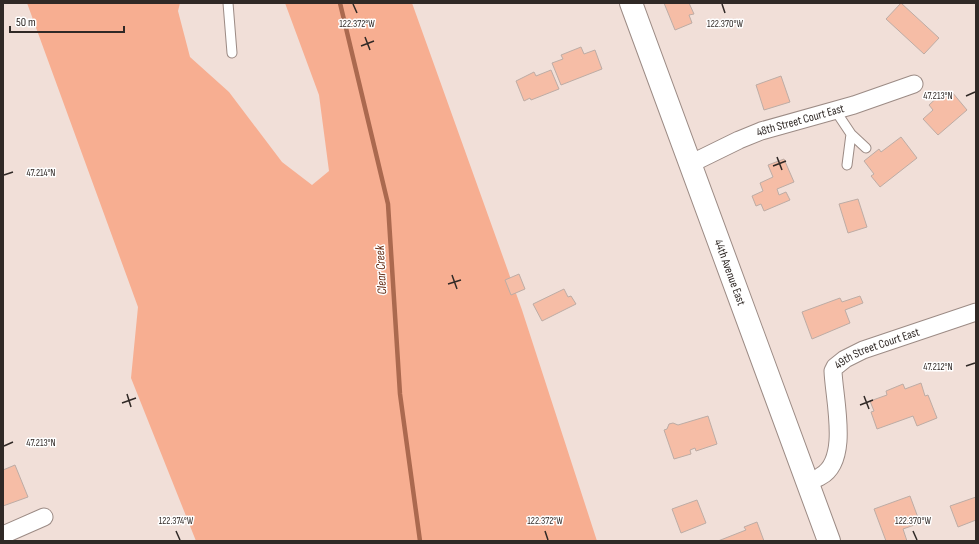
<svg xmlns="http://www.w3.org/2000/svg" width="979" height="544" font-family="'Sofia Sans Condensed',sans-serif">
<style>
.green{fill:#f7ae91}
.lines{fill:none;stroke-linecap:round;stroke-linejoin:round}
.stream{stroke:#ab694f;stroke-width:4.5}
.building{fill:#f6bda6;stroke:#bdaca5}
.lane-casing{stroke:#9c8b85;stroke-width:11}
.street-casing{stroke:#9c8b85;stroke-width:19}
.secondary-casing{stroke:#9c8b85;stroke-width:24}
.lane{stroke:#fff;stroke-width:9}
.street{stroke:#fff;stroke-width:17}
.secondary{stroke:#fff;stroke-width:22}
.ticks{fill:none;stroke:#302926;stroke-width:1.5}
.labels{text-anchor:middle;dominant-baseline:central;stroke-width:3;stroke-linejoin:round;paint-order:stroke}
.street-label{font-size:12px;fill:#302926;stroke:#fff}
.water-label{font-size:13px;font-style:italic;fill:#652b12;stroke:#fff}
.ticks-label{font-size:10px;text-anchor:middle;fill:#302926;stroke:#fff;stroke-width:3;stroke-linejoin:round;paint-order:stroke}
</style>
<rect width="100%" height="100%" fill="#f1dfd8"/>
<path class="green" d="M27 3H180L178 11 190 57 229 92 282 162 312 185 329 171 319 95 285 3H412L522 310 597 541H196L131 378 138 307Z"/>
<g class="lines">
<path class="stream" d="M340 3 388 204 400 394 420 541"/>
</g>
<path class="building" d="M664 3H689L694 14 689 15 692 23 675 30Z
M901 3 939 38 924 54 886 19Z
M581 47 584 54 595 50 602 69 561 85 552 63 563 59 561 55Z
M551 70 559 89 531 100 530 98 524 101 516 81 534 72 536 76Z
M781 76 790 102 764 110 756 85Z
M943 92 947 97 952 92 967 110 938 135 923 119 933 110 929 105Z
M901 137 917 158 880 187 871 176 874 174 864 161 879 149 881 152Z
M784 159 794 182 777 189 779 195 786 192 790 200 764 211 761 204 756 206 752 196 763 191 760 183 773 177 768 165Z
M858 199 867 227 848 233 839 204Z
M519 274 525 289 511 295 505 280Z
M564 289 568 297 571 296 576 304 542 321 533 304Z
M860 296 863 303 845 310 850 323 812 339 802 312 840 298 842 302Z
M921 383 925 396 928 395 937 418 917 426 913 416 877 429 871 412 874 411 870 401 887 395 886 391 903 384 905 389Z
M708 416 717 444 696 451 695 448 690 450 691 454 674 459 664 430 667 429 669 424 673 423 678 425Z
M15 465 28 497 3 506V470Z
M910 496 920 523 903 529 907 541H886L874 509Z
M976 497V520L958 527 950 506Z
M697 500 706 523 681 533 672 509Z
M757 522 764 541H718L746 530 744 527Z"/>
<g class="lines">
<defs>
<path id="lane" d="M228 3 232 53
M835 110 851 134 847 165
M851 134 866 148"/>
<g id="street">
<path id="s1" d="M690 164 739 140 761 131 854 105 914 84"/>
<path id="s2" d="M807 482C812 480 817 479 821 476 850 460 834 399 833 371L835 367 845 359 863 350 976 312"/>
<path d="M3 535 44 517"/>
</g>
<g id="secondary">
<path id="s3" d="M631 3 829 541"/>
</g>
</defs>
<use href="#lane" class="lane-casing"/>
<use href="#street" class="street-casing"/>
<use href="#secondary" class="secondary-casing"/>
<use href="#lane" class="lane"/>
<use href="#street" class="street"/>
<use href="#secondary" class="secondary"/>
</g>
<path class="ticks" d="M353 4 357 13M722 4 725 13M365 37 370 50M361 46 374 41M966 96 975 92M777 157 782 170M773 166 786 161M4 175 13 172M452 275 457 289M448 284 461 280M966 366 975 363M127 394 131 407M864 396 869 409M122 403 136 398M860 405 873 400M4 446 13 442M176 531 180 540M545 531 548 540M913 531 917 540"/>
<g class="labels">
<g class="street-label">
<text stroke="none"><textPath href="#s1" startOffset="119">48th Street Court East</textPath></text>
<text stroke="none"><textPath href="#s3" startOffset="287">44th Avenue East</textPath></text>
<text stroke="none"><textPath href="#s2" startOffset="177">49th Street Court East</textPath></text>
</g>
<g class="water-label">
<text transform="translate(381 270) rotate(-93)">Clear Creek</text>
</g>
</g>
<g class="ticks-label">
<text x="357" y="27">122.372°W</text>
<text x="725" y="27">122.370°W</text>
<text x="938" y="99">47.213°N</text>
<text x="41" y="176">47.214°N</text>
<text x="938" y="370">47.212°N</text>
<text x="41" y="446">47.213°N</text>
<text x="176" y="524">122.374°W</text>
<text x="545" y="524">122.372°W</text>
<text x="913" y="524">122.370°W</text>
</g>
<rect width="979" height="544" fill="none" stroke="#302926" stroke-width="8"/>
<path d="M10 26v6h114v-6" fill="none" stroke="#302926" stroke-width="2"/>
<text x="16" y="26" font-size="12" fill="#302926" stroke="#ffffff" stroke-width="3" paint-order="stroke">50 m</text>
</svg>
